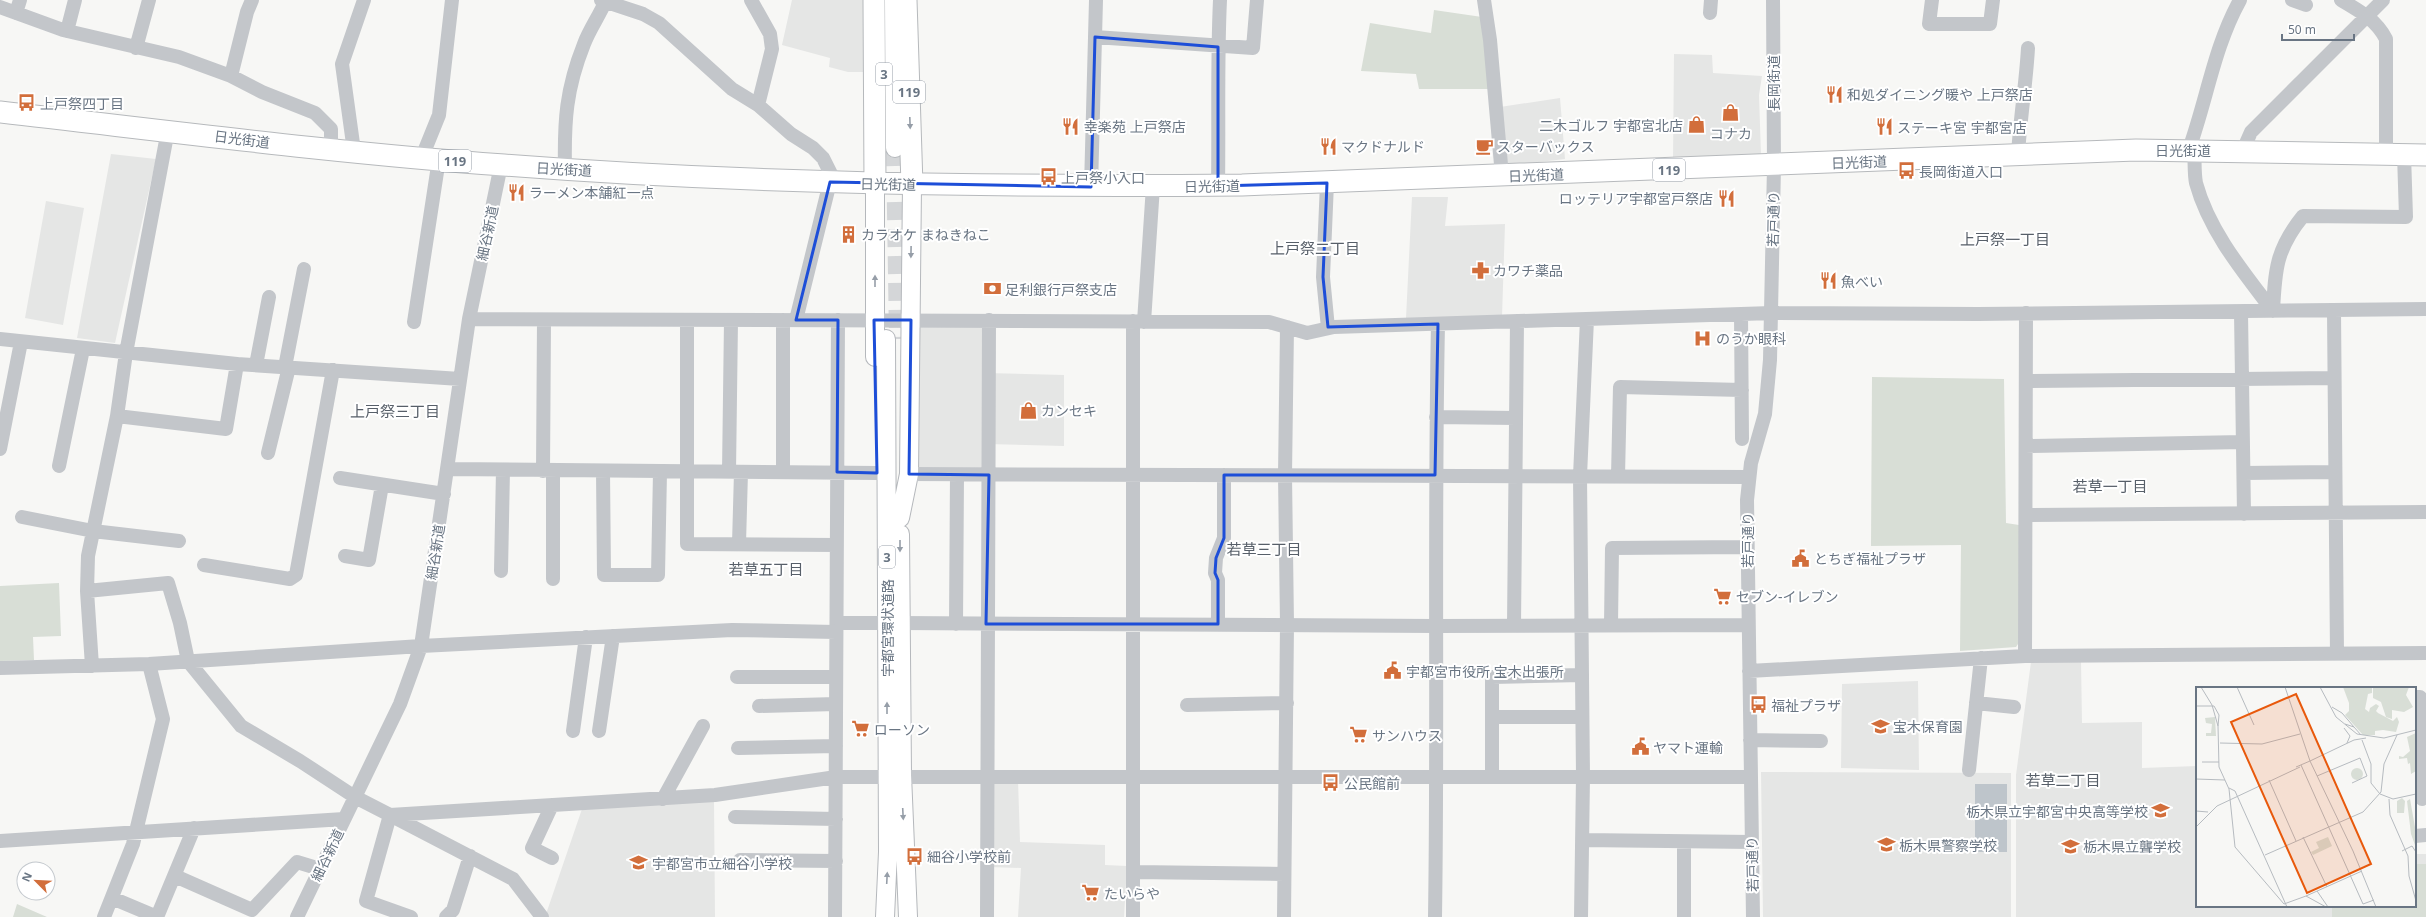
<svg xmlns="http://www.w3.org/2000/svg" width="2426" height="917" font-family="'Noto Sans','Noto Sans JP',sans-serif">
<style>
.built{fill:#e5e6e5}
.green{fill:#d8ded6}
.water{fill:#bec5cb}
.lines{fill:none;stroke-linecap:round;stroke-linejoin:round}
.major-tunnel{stroke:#d4d6d8;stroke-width:18;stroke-dasharray:18 9;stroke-linecap:butt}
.major-casing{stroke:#b5b8bc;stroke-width:20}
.highway-casing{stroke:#b6b9bc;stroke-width:23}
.minor{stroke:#c3c6ca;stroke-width:14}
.major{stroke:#fff;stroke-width:18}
.highway{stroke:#fff;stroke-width:21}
.oneway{fill:#969ea8}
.marked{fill:none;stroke:#1d4ed8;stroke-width:3;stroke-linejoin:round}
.labels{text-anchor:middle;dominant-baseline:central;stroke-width:4;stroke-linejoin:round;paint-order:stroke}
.shield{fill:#fff;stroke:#969ea8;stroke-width:1}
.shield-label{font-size:13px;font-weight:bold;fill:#697583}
.street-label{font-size:14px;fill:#697583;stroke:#fff}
.poi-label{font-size:14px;fill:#697583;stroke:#fff;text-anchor:start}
.neighbourhood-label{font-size:15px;fill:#575f69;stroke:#fff}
.inset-road{fill:none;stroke:#b6bbc0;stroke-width:1}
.view{fill:#e8590c;fill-opacity:0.15;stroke:#e8590c;stroke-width:2}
.inset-edge{fill:none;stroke:#697583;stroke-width:2}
</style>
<rect width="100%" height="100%" fill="#f7f7f5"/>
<path class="built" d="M792 0H865L866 72H848L829 67 830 58 782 45Z
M1674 54 1712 55 1713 73 1762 76 1759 95 1761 155 1673 160Z
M1560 98 1565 159 1504 166 1500 107Z
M111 154 156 159 115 343 77 338Z
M1412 197H1448L1445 226 1505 224 1502 317 1406 318Z
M46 201 84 208 63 325 25 318Z
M916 325 986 326 984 373 1064 375V446L986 444 985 470 915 468Z
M2081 661 2082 723 2142 722V768L2197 766V906H2415V854H2426V917H2016V775L2031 662Z
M1918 681 1919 770 1841 768 1842 684Z
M1761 772 2011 773V917H1763Z
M992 780H1018L1020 842 1105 845V865L1127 866 1124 917H1018L1021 868 990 867Z
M714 801 715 917H545L582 809Z"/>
<path class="green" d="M1434 10 1482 17 1489 89H1419L1416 74 1361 71 1370 23 1431 33Z
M1872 377 2004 379 2006 523 2019 525 2020 641 2016 647 1960 651 1961 545 1871 546Z
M59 583 61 636 33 637 34 660 0 661V586Z
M2415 864H2426V917H2332V906H2415Z
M17 904 47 917H13Z"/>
<path class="water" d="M1975 784H2007V852H1975Z"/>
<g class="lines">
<path class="major-tunnel" d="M895 148 898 339"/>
<defs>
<path id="major" d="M894 0 895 148
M875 184V357
M900 518 909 474 912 185
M900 534 902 775 908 917
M885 917 888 852 886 339"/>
<path id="highway" d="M874 0 875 184
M906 0 912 185
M0 112C168 131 336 153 504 165 749 184 996 187 1242 185L2136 150 2426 155"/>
</defs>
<use href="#major" class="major-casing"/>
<use href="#highway" class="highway-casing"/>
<path class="minor" d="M601 0 643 14 659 23 732 89 758 105 791 134 813 148 823 158 835 182
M751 0 770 34 772 49 758 105
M1484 0 1490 40 1502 176
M1932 0 1929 24H1990L1993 0
M2292 0 2306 5
M2341 0C2360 11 2376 20 2386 39V154
M0 7 63 30 179 57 231 76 262 92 315 113 331 129V149
M16 13 20 0
M1710 13 1711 0
M67 31 75 0
M1095 37 1253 48 1257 0
M136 48 149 0
M231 76 247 12 252 0
M2189 149C2207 99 2214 47 2240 0
M2194 149C2195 160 2194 173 2196 183 2209 231 2244 273 2273 311
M2243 150 2251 132 2383 0
M354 151 342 64 364 0
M2018 155C2020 119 2026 84 2028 48
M422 157 439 115 452 0
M565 169C564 121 566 89 584 44 590 28 600 15 606 0
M1327 183 1323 277 1328 328
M1218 186C1219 124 1217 62 1220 0
M1091 187 1096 0
M2273 311C2275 270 2276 249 2303 216L2406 217 2404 154
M2334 311 2337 654
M2241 312 2244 514
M1741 314 1742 439
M469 319 1269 322 1307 333 1334 327 1772 313 1978 314 2426 309
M687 320V544L837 545
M783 320V472
M796 320 830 182
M1133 321V917
M414 322 439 159
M1144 322 1153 186
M0 339 237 364 460 379
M256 365 269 297
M285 367 304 269
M2026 381 2334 378
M117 416 226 429 237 364
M1436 417 1516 418
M2026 446 2243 442
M0 449 21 342
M268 453 289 367
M59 466 83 349
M447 469 877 473
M543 471 544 320
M553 471V579
M603 471 604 575H658L660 472
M729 472 731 320
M2244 473 2335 472
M909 474 1749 477
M1618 476 1620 387 1742 390
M340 478 444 494
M2026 515 2426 512
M22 517 93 531 179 541
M739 544 741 472
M345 556 369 560 382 485
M204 565 290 579 296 575 333 370
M501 571 503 470
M87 591 168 583 180 623 188 661 241 726 300 761 355 797 390 815 715 795 836 777H1751
M837 623H887
M900 623 1435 626 1748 625
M956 624 957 475
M1218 624V580L1215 573 1216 558 1224 538V475
M1611 625 1612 548 1747 547
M1514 626 1517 321
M2025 656 2026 313
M92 666 87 591 88 556 117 416 126 353 168 130
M0 668 149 664 421 646 732 630 836 632
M1749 671 2025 656 2426 653
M737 677H836
M2415 697H2420L2422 799
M1976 703 2014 707
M1187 705 1287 703
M759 706 836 704
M1492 717H1582
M573 731 586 637
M599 731 613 636
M1750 740 1821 741
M738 748 836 746
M1969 770 1981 658
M1492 777V677L1582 675
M663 799 703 726
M552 805 532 848 552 858
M735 817 836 819
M2415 836 2426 835
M1582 840 1752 842
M0 841 344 819
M1684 842V917
M740 860 836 861
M1134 872 1284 874
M175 876 252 910 297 862 320 869
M112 898 157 917
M104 917 133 844 163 719 149 664
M157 917 194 828
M297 917 400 704 421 646 469 319 501 165
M411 917 366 901 390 815 513 879 542 917
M446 917 453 910 470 856
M835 917 838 320
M987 917 989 320
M1284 917 1287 624 1285 475 1287 327
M1435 917C1438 719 1434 521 1438 324
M1581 917 1583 776 1580 476 1587 319
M1753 917 1747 500 1751 463 1765 414 1770 360 1774 166 1773 0"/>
<use href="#major" class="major"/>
<use href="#highway" class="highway"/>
</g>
<defs><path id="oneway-solid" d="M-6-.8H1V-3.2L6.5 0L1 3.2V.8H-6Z"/></defs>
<g class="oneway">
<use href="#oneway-solid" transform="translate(910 123) rotate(88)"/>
<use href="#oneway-solid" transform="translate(911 252) rotate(91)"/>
<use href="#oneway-solid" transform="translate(875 281) rotate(-90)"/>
<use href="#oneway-solid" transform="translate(900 546) rotate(90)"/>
<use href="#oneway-solid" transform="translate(887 708) rotate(-90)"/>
<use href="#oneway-solid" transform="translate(903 814) rotate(87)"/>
<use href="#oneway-solid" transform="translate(887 878) rotate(-87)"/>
</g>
<path class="marked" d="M1095 37 1218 47V186L1327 183 1323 277 1328 327 1438 324 1435 475H1224V538L1216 558 1215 573 1218 580V624H986L989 475 909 474 911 320H874L877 473 837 472 838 320H796L830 182 1091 187Z"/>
<defs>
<symbol id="restaurant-bare" viewBox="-9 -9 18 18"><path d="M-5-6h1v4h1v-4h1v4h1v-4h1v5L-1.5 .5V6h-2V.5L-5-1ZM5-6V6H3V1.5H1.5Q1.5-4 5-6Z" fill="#d26e3b" stroke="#fff" stroke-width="2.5" paint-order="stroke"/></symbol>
<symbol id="bus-bare" viewBox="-9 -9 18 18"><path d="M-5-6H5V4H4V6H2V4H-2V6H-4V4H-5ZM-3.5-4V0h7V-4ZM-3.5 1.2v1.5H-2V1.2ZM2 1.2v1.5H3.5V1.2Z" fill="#d26e3b" stroke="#fff" stroke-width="2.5" paint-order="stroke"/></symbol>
<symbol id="shop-bare" viewBox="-9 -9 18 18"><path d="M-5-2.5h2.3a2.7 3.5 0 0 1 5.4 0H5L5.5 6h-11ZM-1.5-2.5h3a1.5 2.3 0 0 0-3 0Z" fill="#d26e3b" stroke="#fff" stroke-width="2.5" paint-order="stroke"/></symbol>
<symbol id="cafe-bare" viewBox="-9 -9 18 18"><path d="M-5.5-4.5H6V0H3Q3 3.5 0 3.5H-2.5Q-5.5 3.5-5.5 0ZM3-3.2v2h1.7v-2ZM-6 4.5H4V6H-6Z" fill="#d26e3b" stroke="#fff" stroke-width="2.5" paint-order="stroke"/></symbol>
<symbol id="building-bare" viewBox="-9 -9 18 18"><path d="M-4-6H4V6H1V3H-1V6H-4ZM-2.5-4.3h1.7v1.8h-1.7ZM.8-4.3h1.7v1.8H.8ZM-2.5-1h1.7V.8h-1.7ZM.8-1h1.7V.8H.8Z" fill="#d26e3b" stroke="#fff" stroke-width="2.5" paint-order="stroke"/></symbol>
<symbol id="pharmacy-bare" viewBox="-9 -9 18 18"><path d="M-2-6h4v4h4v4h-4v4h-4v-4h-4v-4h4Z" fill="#d26e3b" stroke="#fff" stroke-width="2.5" paint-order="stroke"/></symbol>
<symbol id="bank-bare" viewBox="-9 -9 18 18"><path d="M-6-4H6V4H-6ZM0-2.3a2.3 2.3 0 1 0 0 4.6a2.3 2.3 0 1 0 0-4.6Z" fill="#d26e3b" stroke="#fff" stroke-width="2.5" paint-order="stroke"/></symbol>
<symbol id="hospital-bare" viewBox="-9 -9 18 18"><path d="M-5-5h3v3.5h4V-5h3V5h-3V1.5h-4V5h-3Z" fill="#d26e3b" stroke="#fff" stroke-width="2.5" paint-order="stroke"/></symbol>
<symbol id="civic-bare" viewBox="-9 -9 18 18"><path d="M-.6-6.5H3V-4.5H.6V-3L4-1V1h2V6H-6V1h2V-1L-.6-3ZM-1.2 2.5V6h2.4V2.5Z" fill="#d26e3b" stroke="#fff" stroke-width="2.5" paint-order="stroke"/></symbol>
<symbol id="supermarket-bare" viewBox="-9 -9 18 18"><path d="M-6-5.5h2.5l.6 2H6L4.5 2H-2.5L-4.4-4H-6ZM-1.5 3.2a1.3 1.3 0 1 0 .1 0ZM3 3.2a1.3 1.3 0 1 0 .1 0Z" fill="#d26e3b" stroke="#fff" stroke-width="2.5" paint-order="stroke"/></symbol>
<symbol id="school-bare" viewBox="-9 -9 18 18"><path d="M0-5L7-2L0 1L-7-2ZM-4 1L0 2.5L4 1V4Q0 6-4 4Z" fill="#d26e3b" stroke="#fff" stroke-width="2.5" paint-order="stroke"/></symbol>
</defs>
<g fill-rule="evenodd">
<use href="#restaurant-bare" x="1822" y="82" width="25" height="25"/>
<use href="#bus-bare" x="14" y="90" width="25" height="25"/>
<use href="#shop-bare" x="1718" y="100" width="25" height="25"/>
<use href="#shop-bare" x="1684" y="112" width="25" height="25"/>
<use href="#restaurant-bare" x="1058" y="114" width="25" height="25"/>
<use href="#restaurant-bare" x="1872" y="114" width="25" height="25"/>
<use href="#restaurant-bare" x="1316" y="134" width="25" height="25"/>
<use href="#cafe-bare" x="1472" y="134" width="25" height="25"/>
<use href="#bus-bare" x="1894" y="158" width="25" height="25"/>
<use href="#bus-bare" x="1036" y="164" width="25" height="25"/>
<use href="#restaurant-bare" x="504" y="180" width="25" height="25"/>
<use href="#restaurant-bare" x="1714" y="186" width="25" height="25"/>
<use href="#building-bare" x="836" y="222" width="25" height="25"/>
<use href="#pharmacy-bare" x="1468" y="258" width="25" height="25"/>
<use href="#restaurant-bare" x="1816" y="268" width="25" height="25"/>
<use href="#bank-bare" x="980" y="276" width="25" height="25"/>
<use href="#hospital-bare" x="1690" y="326" width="25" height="25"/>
<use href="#shop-bare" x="1016" y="398" width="25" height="25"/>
<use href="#civic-bare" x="1788" y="546" width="25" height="25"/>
<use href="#supermarket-bare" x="1710" y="584" width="25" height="25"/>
<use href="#civic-bare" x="1380" y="658" width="25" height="25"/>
<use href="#bus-bare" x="1746" y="692" width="25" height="25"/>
<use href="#school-bare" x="1868" y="714" width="25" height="25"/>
<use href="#supermarket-bare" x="848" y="716" width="25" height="25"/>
<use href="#supermarket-bare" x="1346" y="722" width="25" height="25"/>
<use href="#civic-bare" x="1628" y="734" width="25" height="25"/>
<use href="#bus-bare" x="1318" y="770" width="25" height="25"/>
<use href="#school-bare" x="2148" y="798" width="25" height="25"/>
<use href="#school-bare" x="1874" y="832" width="25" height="25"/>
<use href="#school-bare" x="2058" y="834" width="25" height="25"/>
<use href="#bus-bare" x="902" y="844" width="25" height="25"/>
<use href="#school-bare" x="626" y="850" width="25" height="25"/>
<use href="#supermarket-bare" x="1078" y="880" width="25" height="25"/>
</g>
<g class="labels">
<g class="shield">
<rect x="876" y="63" width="16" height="22" rx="3"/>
<rect x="893" y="81" width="32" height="22" rx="3"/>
<rect x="439" y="150" width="32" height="22" rx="3"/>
<rect x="1653" y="159" width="32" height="22" rx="3"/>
<rect x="879" y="546" width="16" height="22" rx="3"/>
</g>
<g class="shield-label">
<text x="884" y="74">3</text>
<text x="909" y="92">119</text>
<text x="455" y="161">119</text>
<text x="1669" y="170">119</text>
<text x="887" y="557">3</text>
</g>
<g class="street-label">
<text transform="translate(1773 83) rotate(-90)">長岡街道</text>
<text transform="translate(242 139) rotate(7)">日光街道</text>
<text x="2183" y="150">日光街道</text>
<text transform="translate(1859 162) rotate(-2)">日光街道</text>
<text transform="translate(564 169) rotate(3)">日光街道</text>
<text transform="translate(1536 175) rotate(-2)">日光街道</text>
<text transform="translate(888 184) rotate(1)">日光街道</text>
<text transform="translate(1212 186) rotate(-1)">日光街道</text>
<text transform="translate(1773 219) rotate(-89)">若戸通り</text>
<text transform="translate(487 233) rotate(-78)">細谷新道</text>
<text transform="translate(1747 540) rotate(-90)">若戸通り</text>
<text transform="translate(435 552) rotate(-81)">細谷新道</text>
<text transform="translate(887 628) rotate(-90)">宇都宮環状道路</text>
<text transform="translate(327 855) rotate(-64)">細谷新道</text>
<text transform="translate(1752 864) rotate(-91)">若戸通り</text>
</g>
<g class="poi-label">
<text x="1847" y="94">和処ダイニング暖や 上戸祭店</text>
<text x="40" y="103">上戸祭四丁目</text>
<text x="1683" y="125" text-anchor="end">二木ゴルフ 宇都宮北店</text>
<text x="1084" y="126">幸楽苑 上戸祭店</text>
<text x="1897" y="127">ステーキ宮 宇都宮店</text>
<text x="1731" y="133" text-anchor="middle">コナカ</text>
<text x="1341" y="146">マクドナルド</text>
<text x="1497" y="146">スターバックス</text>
<text x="1919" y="171">長岡街道入口</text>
<text x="1061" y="177">上戸祭小入口</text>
<text x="529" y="192">ラーメン本舗紅一点</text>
<text x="1713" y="198" text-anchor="end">ロッテリア宇都宮戸祭店</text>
<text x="861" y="234">カラオケ まねきねこ</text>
<text x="1493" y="270">カワチ薬品</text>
<text x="1841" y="281">魚べい</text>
<text x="1005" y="289">足利銀行戸祭支店</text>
<text x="1716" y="338">のうか眼科</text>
<text x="1041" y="410">カンセキ</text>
<text x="1814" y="558">とちぎ福祉プラザ</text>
<text x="1736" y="596">セブン-イレブン</text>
<text x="1406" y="671">宇都宮市役所 宝木出張所</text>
<text x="1771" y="705">福祉プラザ</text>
<text x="1893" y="726">宝木保育園</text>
<text x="874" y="729">ローソン</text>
<text x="1372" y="735">サンハウス</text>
<text x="1653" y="747">ヤマト運輸</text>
<text x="1344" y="783">公民館前</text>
<text x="2148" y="811" text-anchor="end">栃木県立宇都宮中央高等学校</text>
<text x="1899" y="845">栃木県警察学校</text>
<text x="2083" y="846">栃木県立聾学校</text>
<text x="927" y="856">細谷小学校前</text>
<text x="652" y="863">宇都宮市立細谷小学校</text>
<text x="1104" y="893">たいらや</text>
</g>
<g class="neighbourhood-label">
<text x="2005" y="239">上戸祭一丁目</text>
<text x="1315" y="248">上戸祭二丁目</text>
<text x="395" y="411">上戸祭三丁目</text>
<text x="2110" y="486">若草一丁目</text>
<text x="1264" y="549">若草三丁目</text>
<text x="766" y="569">若草五丁目</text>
<text x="2063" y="780">若草二丁目</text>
</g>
</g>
<g transform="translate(2196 687)">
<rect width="220" height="220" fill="#f7f7f5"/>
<path d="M147 0H176V6L172 7 169 22 173 25 174 21 180 17 183 19 180 24 182 26 197 34 201 30 203 35 200 45 187 43 179 44V48H167L149 28 153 24V16ZM213 0 210 8 217 20 208 25 196 23V32L190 30 185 15 177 11V1ZM19 30 20 49H10V46H15L16 37 10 36 9 31ZM220 46V84L215 87 214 76 212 77 211 71 203 72V69L207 70 214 64 211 50ZM155 87a6 6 0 1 1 12 0a6 6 0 1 1-12 0ZM206 111 209 114 208 126H201V114ZM214 112 220 146V161L215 147 211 114ZM132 150 136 159 117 168 115 165 123 161 120 155Z" fill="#d8ded6"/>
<path class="inset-road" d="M5 0 16 18 22 39 23 80 33 102 39 160 88 217 110 209 130 220M41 0 58 38M89 0 114 74 157 164 180 220M124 0 140 30 161 47 188 51 220 43M0 19H18L23 28 22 39M136 20 146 26 158 40M149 37 158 40 165 48M148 41 154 49 151 56M166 53 175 77V96L184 107 197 112 220 107M24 56 66 57 104 47M114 74 158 53 170 51M6 75H23M105 78 167 217 178 213M100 80 114 74M121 89 164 71 171 89 156 96M0 92 29 93M73 93 100 154M33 101 39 104 91 220M193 112 194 128 212 169 213 189 220 214M0 124 12 125M0 140 21 119 104 80M107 150 131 200M206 164 216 159 220 165M69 168 167 125 185 105 188 77 201 48M121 204 132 220M110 209 166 184"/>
<path class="view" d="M100 7 175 177 111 206 35 35Z"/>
<rect width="220" height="220" class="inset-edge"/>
</g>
<g transform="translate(36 881) rotate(294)"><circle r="19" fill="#ffffff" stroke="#c3c8cd"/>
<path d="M0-3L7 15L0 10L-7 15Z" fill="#d26e3b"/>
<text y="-6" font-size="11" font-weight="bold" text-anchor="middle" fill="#697583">N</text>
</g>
<path d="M2282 34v6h72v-6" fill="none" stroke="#697583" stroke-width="2"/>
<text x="2288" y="34" font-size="12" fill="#697583" stroke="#ffffff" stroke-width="3" paint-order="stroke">50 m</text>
</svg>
